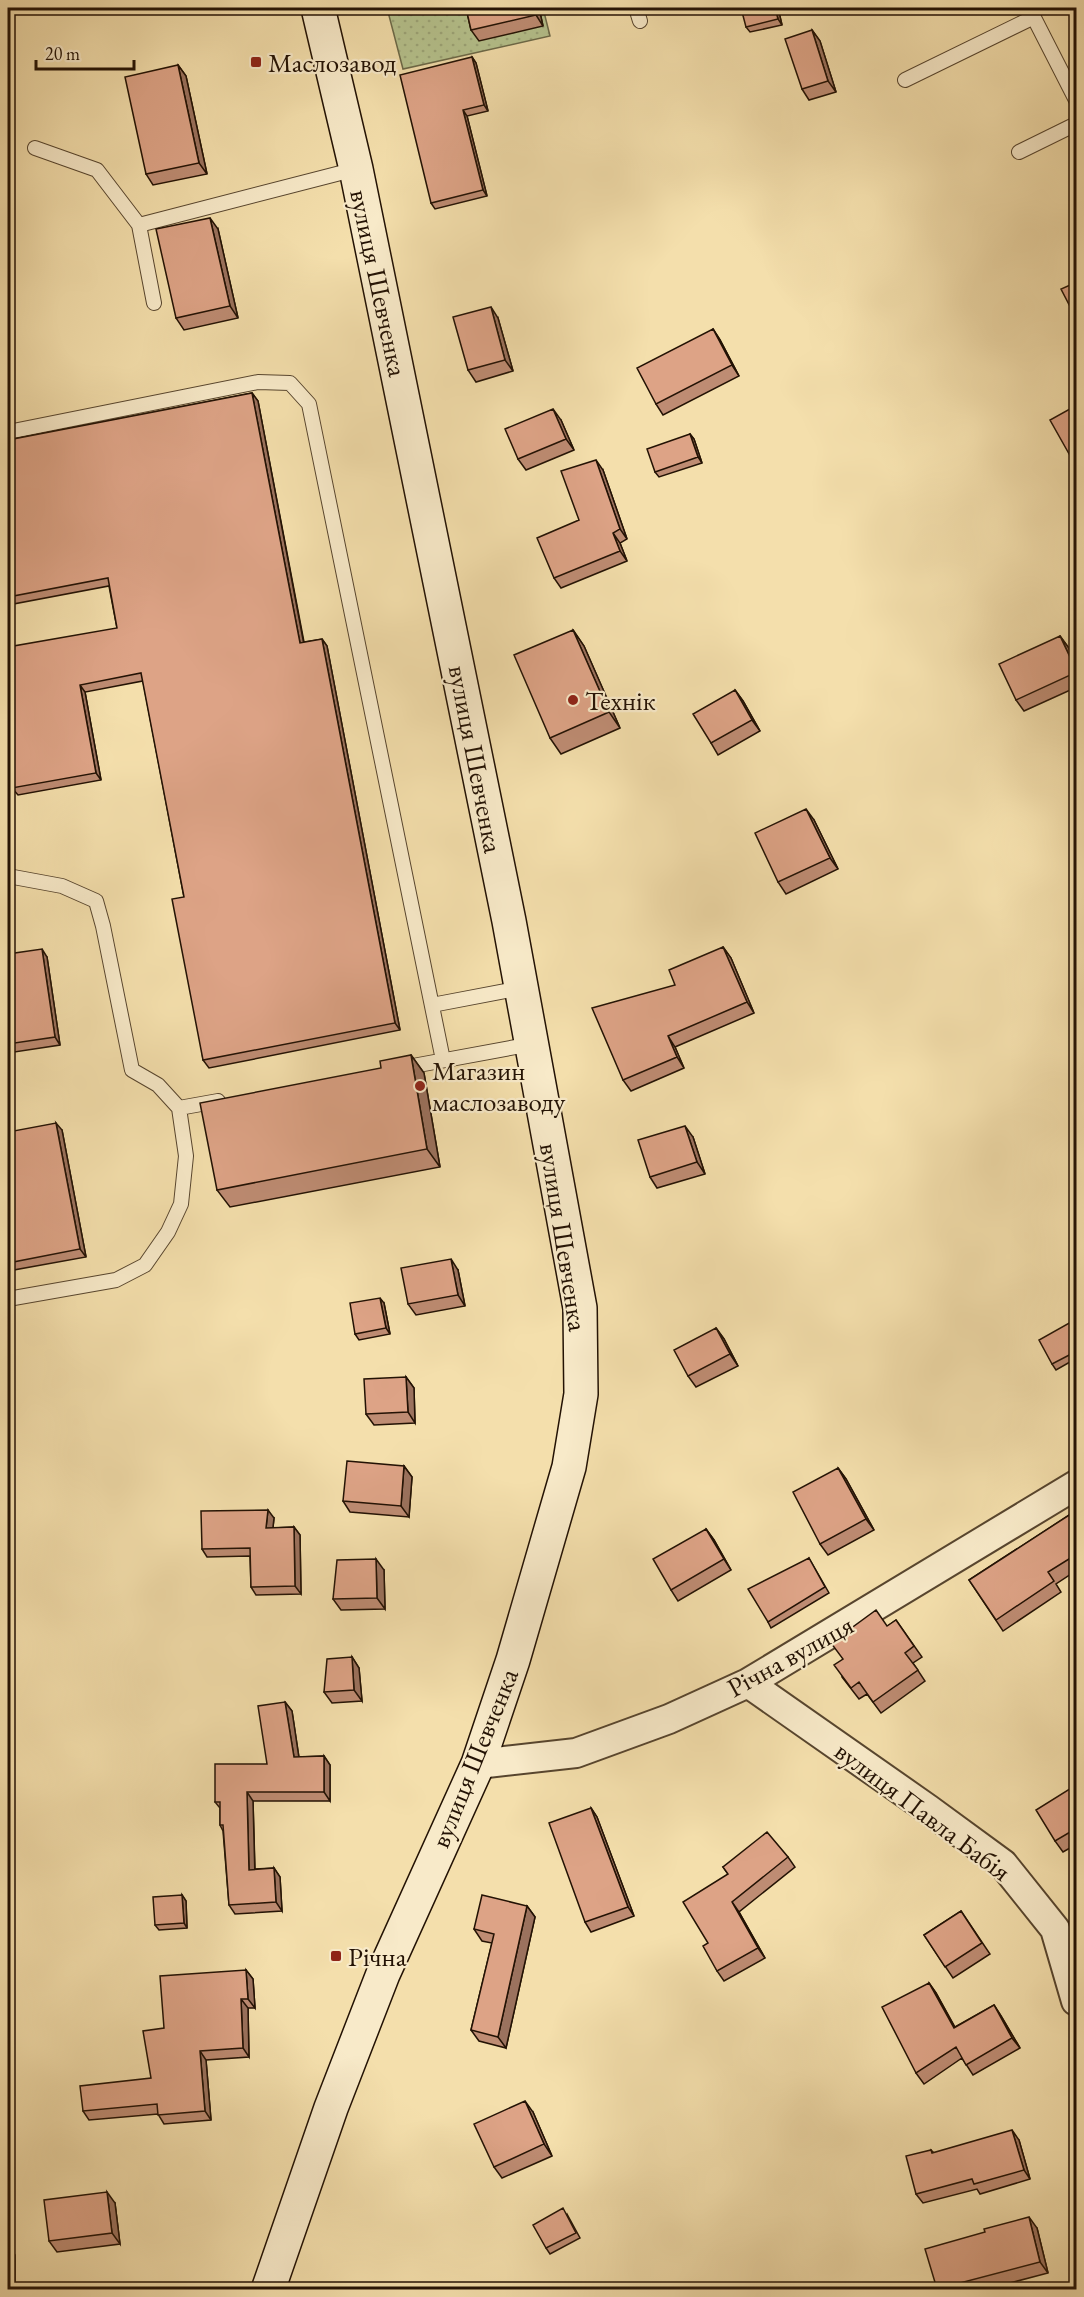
<svg xmlns="http://www.w3.org/2000/svg" width="1084" height="2297" font-family="'EB Garamond',serif">
<style>
.grass{fill:url(#grass-dots);stroke:#6c6a49;stroke-width:1.5}
.lines{fill:none;stroke-linecap:round;stroke-linejoin:round}
.lane-casing{stroke:#57452e;stroke-width:16}
.street-casing{stroke:#57452e;stroke-width:32}
.secondary-casing{stroke:#231204;stroke-width:36}
.lane{stroke:#f8eac9;stroke-width:14}
.street{stroke:#f8eac9;stroke-width:28}
.secondary{stroke:#f8eac9;stroke-width:33}
.wall{fill:#be8c73;stroke:#231204;stroke-width:1.5}
.shaded-wall{fill:#9b725e;stroke:#231204;stroke-width:1.5}
.building{fill:#dda386;stroke:#231204;stroke-width:1.5}
.poi-dot{fill:#8f2418;stroke:#f8eac9;stroke-width:2}
.labels{text-anchor:middle;dominant-baseline:central;stroke-width:4.5;stroke-linejoin:round;paint-order:stroke}
.poi-label{font-size:27px;fill:#231204;stroke:#f8eac9;text-anchor:start}
.street-label{font-size:27px;fill:#231204;stroke:#f8eac9}
</style>
<defs>
<pattern id="grass-dots" width="8" height="8" patternUnits="userSpaceOnUse" patternTransform="scale(1.5)"><rect width="8" height="8" fill="#b6c38e"/><path d="M2 2h.1M6 6h.1" fill="none" stroke="#9ca679" stroke-width="1.8" stroke-linecap="round"/></pattern>
</defs>
<rect width="100%" height="100%" fill="#f4dfac"/>
<filter id="stains"><feTurbulence type="fractalNoise" baseFrequency=".00333" numOctaves="4"/><feColorMatrix values="0 0 0 0 .2 0 0 0 0 .09 0 0 0 0 .02 0 0 0 .5 -.17"/></filter>
<radialGradient id="worn" r=".72"><stop offset=".6" stop-color="#630" stop-opacity="0"/><stop offset="1" stop-color="#630" stop-opacity=".3"/></radialGradient>
<path class="grass" d="M387 8H543L550 36 403 69Z"/>
<g class="lines">
<defs>
<path id="lane" d="M636 8 640 21
M1029 8 1076 100
M905 80 1034 17
M35 148 97 170 139 225
M1019 152 1076 124
M154 303 139 225 356 169
M8 432 258 382 290 383 309 404 443 1060
M8 876 62 886 96 901 103 926 132 1070 158 1085 179 1108 186 1156 181 1204 168 1232 145 1265 116 1280 8 1299
M432 1005 521 988
M402 1068 532 1044
M179 1108 218 1101"/>
<path id="street" d="M748 1683 928 1809 1003 1864 1055 1929 1076 2001
M478 1764 576 1753 669 1719 748 1683 1076 1485"/>
<path id="secondary" d="M268 2290 331 2108 383 1974 478 1764 513 1660 569 1467 581 1394 580 1308 509 921 356 169 318 8"/>
</defs>
<use href="#lane" class="lane-casing"/>
<use href="#street" class="street-casing"/>
<use href="#secondary" class="secondary-casing"/>
<use href="#lane" class="lane"/>
<use href="#street" class="street"/>
<use href="#secondary" class="secondary"/>
</g>
<path class="wall" d="M124 8H138L128 13Z
M466 8H539L543 26 479 41 471 30Z
M778 8 782 25 750 32 746 27Z
M812 30 820 41 836 92 809 100 802 89Z
M472 57 476 63 488 111 467 116 487 196 435 209 431 203Z
M178 65 186 76 207 174 153 185 146 174Z
M218 229 238 318 184 330 176 318Z
M498 318 513 371 476 382 468 370Z
M713 329 720 340 739 376 663 415 656 404Z
M252 393 258 401 304 642 322 639 327 646 400 1030 209 1068 203 1060 184 897 143 681 85 692 101 780 18 795 12 788 117 628 109 586 8 605V440Z
M561 420 574 450 526 470 518 459Z
M690 434 694 439 702 463 659 477 655 472Z
M603 470 627 539 620 543 627 561 561 588 554 578 579 520Z
M573 630 584 646 620 728 561 754 550 738Z
M1060 636 1068 647 1077 666V687L1024 711 1016 700Z
M735 690 743 701 760 731 718 755 711 743Z
M814 820 838 869 786 894 778 882Z
M723 947 731 958 754 1013 675 1047 684 1068 631 1091 623 1080 675 985Z
M8 954 47 957 60 1045 8 1053Z
M411 1055 424 1073 440 1167 230 1207 217 1190Z
M62 1130 86 1257 8 1271V1132Z
M693 1137 705 1174 657 1188 650 1177Z
M458 1270 465 1306 416 1315 408 1304Z
M384 1303 390 1334 359 1340 355 1334Z
M1071 1322 1077 1331V1358L1056 1370 1052 1364Z
M716 1328 724 1339 738 1366 696 1387 688 1376Z
M406 1377 414 1388 415 1423 374 1425 366 1414Z
M404 1466 412 1477 409 1517 350 1512 343 1501Z
M838 1468 846 1479 874 1530 828 1555 820 1544Z
M1077 1510V1570L1056 1584 1061 1592 1003 1631 969 1580Z
M274 1518 273 1528 294 1527 300 1535 301 1594 256 1595 251 1587 250 1556 207 1557 202 1549Z
M706 1529 714 1540 731 1570 678 1601 671 1590Z
M809 1558 829 1593 771 1628 768 1622Z
M384 1570 385 1609 341 1610 333 1599Z
M896 1620 922 1657 913 1663 925 1681 881 1713 867 1694 859 1699 842 1677 843 1659Z
M352 1657 359 1668 362 1701 332 1703 324 1692Z
M285 1702 292 1711 299 1757 324 1756 330 1765V1801H253L255 1869 274 1868 280 1877 282 1911 235 1914 229 1905 223 1831 220 1825V1808L215 1802 267 1764Z
M1076 1785 1077 1844 1063 1852 1055 1841Z
M591 1808 597 1817 634 1916 591 1932 585 1922Z
M788 1857 795 1867 739 1912 765 1958 724 1981 717 1971 708 1943 728 1874 723 1867Z
M182 1895 186 1901 187 1928 159 1930 155 1925Z
M527 1906 535 1917 506 2048 479 2041 471 2030 492 1943 482 1941 474 1929Z
M961 1911 990 1954 953 1978 924 1935Z
M246 1970 253 1979 255 2008H248L249 2057 206 2060 211 2120 164 2124 158 2114 89 2120 83 2111 151 2078 164 2028Z
M929 1983 936 1993 955 2027 994 2005 1001 2016 1020 2048 973 2075 962 2058 924 2084 916 2073Z
M533 2112 552 2156 502 2178 494 2167Z
M1019 2140 1030 2179 980 2194 977 2189 923 2203 916 2194 931 2150 934 2153Z
M115 2203 120 2244 57 2252 49 2241Z
M567 2214 580 2238 550 2254 546 2248Z
M1037 2228 1048 2273 987 2289H937L985 2232Z"/>
<path class="shaded-wall" d="M534 8H539L543 26 536 15Z
M775 8H778L782 25 778 19Z
M812 30 820 41 836 92 828 81Z
M472 57 476 63 488 111 484 105Z
M178 65 186 76 207 174 199 163Z
M463 110 467 116 487 196 483 190Z
M210 218 218 229 238 318 230 306Z
M491 307 498 318 513 371 505 360Z
M713 329 720 340 739 376 732 365Z
M252 393 258 401 305 650 300 643Z
M553 409 561 420 574 450 566 439Z
M690 434 694 439 702 463 698 457Z
M596 460 603 470 627 539 620 529Z
M613 533 620 543 627 561 620 551Z
M573 630 584 646 620 728 609 712Z
M1060 636 1068 647 1077 666V671Z
M322 639 327 646 400 1030 395 1023Z
M80 685 85 692 101 780 96 773Z
M735 690 743 701 760 731 752 720Z
M806 809 814 820 838 869 830 858Z
M723 947 731 958 754 1013 747 1002Z
M42 949 47 957 60 1045 55 1037Z
M668 1036 675 1047 684 1068 677 1057Z
M411 1055 424 1073 440 1167 427 1149Z
M56 1123 62 1130 86 1257 80 1249Z
M685 1126 693 1137 705 1174 697 1162Z
M451 1259 458 1270 465 1306 458 1295Z
M380 1298 384 1303 390 1334 386 1328Z
M716 1328 724 1339 738 1366 730 1354Z
M406 1377 414 1388 415 1423 408 1412Z
M404 1466 412 1477 409 1517 401 1506Z
M838 1468 846 1479 874 1530 866 1519Z
M268 1510 274 1518 272 1536 266 1528Z
M294 1527 300 1535 301 1594 295 1586Z
M706 1529 714 1540 731 1570 724 1559Z
M376 1559 384 1570 385 1609 377 1598Z
M352 1657 359 1668 362 1701 354 1690Z
M285 1702 292 1711 300 1765 294 1757Z
M324 1756 330 1765V1801L324 1792Z
M247 1792 253 1801 255 1878 249 1870Z
M591 1808 597 1817 634 1916 628 1907Z
M274 1868 280 1877 282 1911 276 1902Z
M182 1895 186 1901 187 1928 184 1923Z
M732 1902 739 1912 765 1958 758 1948Z
M527 1906 535 1917 506 2048 498 2037Z
M246 1970 253 1979 255 2008 248 1999Z
M929 1983 936 1993 961 2039 954 2028Z
M241 1999 248 2008 249 2057 243 2048Z
M994 2005 1001 2016 1020 2048 1012 2038Z
M200 2051 206 2060 211 2120 205 2111Z
M525 2101 533 2112 552 2156 544 2144Z
M1012 2130 1019 2140 1030 2179 1024 2170Z
M107 2192 115 2203 120 2244 112 2233Z
M1029 2217 1037 2228 1048 2273 1040 2262Z
M8 2244 15 2255V2289H8Z"/>
<path class="building" d="M466 8H534L536 15 471 30Z
M741 8H775L778 19 746 27Z
M812 30 828 81 802 89 785 39Z
M472 57 484 105 463 110 483 190 431 203 400 75Z
M178 65 199 163 146 174 125 77Z
M210 218 230 306 176 318 156 229Z
M1077 282V320L1061 289Z
M491 307 505 360 468 370 453 317Z
M713 329 732 365 656 404 637 368Z
M252 393 300 643 322 639 395 1023 203 1060 172 899 184 897 141 673 80 685 96 773 12 788 8 760V647L117 628 108 578 8 597V440Z
M1077 405V468L1050 420Z
M553 409 566 439 518 459 505 429Z
M690 434 698 457 655 472 647 449Z
M596 460 620 529 613 533 620 551 554 578 537 538 579 520 561 471Z
M573 630 609 712 550 738 514 655Z
M1060 636 1077 672 1016 700 999 664Z
M735 690 752 720 711 743 693 714Z
M806 809 830 858 778 882 755 833Z
M723 947 747 1002 668 1036 677 1057 623 1080 592 1008 675 985 669 970Z
M42 949 55 1037 8 1044V954Z
M411 1055 427 1149 217 1190 200 1103 381 1068 380 1061Z
M56 1123 80 1249 8 1263V1132Z
M685 1126 697 1162 650 1177 638 1140Z
M451 1259 458 1295 408 1304 401 1268Z
M380 1298 386 1328 355 1334 350 1303Z
M1071 1322 1077 1333V1351L1052 1364 1039 1340Z
M716 1328 730 1354 688 1376 674 1350Z
M406 1377 408 1412 366 1414 364 1379Z
M347 1461 404 1466 401 1506 343 1501Z
M838 1468 866 1519 820 1544 793 1492Z
M268 1510 266 1528 294 1527 295 1586 251 1587 250 1548 202 1549 201 1511Z
M1077 1510V1554L1048 1572 1054 1581 996 1620 969 1580Z
M706 1529 724 1559 671 1590 653 1559Z
M809 1558 825 1587 768 1622 748 1589Z
M376 1559 377 1598 333 1599 337 1560Z
M876 1610 887 1626 896 1620 914 1646 905 1653 918 1670 873 1702 859 1682 851 1688 834 1665 843 1659 831 1643Z
M352 1657 354 1690 324 1692 327 1659Z
M285 1702 294 1757 324 1756V1792H247L249 1870 274 1868 276 1902 229 1905 223 1825H220V1802H215V1764H267L258 1706Z
M1076 1785 1077 1828 1055 1841 1036 1810Z
M591 1808 628 1907 585 1922 549 1823Z
M767 1832 788 1857 732 1902 758 1948 717 1971 703 1946 708 1943 683 1902 728 1874 723 1867Z
M182 1895 184 1923 155 1925 153 1897Z
M482 1895 527 1906 498 2037 471 2030 494 1934 474 1929Z
M961 1911 982 1943 945 1967 924 1935Z
M246 1970 248 1999H241L243 2048 200 2051 205 2111 158 2115 157 2104 83 2111 80 2086 151 2078 143 2031 164 2028 160 1976Z
M929 1983 954 2028 994 2005 1012 2038 966 2065 956 2047 916 2073 882 2007Z
M525 2101 544 2144 494 2167 474 2124Z
M1012 2130 1024 2170 974 2184 972 2179 916 2194 906 2156 931 2150 932 2153Z
M107 2192 112 2233 49 2241 44 2200Z
M563 2208 576 2233 546 2248 533 2225Z
M1029 2217 1040 2262 937 2289 925 2249 985 2232 984 2229Z
M1048 2284 1050 2289H1039Z"/>
<g class="poi-dot">
<rect x="250" y="56" width="12" height="12" rx="3"/>
<circle cx="573" cy="700" r="6"/>
<circle cx="420" cy="1086" r="6"/>
<rect x="330" y="1950" width="12" height="12" rx="3"/>
</g>
<g class="labels">
<g class="poi-label">
<text x="268" y="62">Маслозавод</text>
<text x="585" y="700">Технік</text>
<text x="432" y="1070">Магазин<tspan x="432" dy="31">маслозаводу</tspan></text>
<text x="348" y="1956">Річна</text>
</g>
<g class="street-label">
<text transform="translate(379 283) rotate(78)">вулиця Шевченка</text>
<text transform="translate(476 759) rotate(79)">вулиця Шевченка</text>
<text transform="translate(564 1237) rotate(81)">вулиця Шевченка</text>
<text transform="translate(790 1656) rotate(-29)">Річна вулиця</text>
<text transform="translate(474 1758) rotate(-68)">вулиця Шевченка</text>
<text transform="translate(923 1811) rotate(37)">вулиця Павла Бабія</text>
</g>
</g>
<rect width="1084" height="2297" fill="none" stroke="#f4dfac" stroke-width="30"/>
<rect x="9" y="9" width="1066" height="2279" fill="none" stroke="#231204" stroke-width="3"/>
<rect x="15" y="15" width="1054" height="2267" fill="none" stroke="#231204" stroke-width="1.5"/>
<path d="M36 60v9h98v-9" fill="none" stroke="#231204" stroke-width="3"/>
<text x="45" y="60" font-size="18" fill="#231204" stroke="#f8eac9" stroke-width="4.5" paint-order="stroke">20 m</text>
<rect width="100%" height="100%" filter="url(#stains)"/>
<rect width="100%" height="100%" fill="url(#worn)"/>
</svg>
